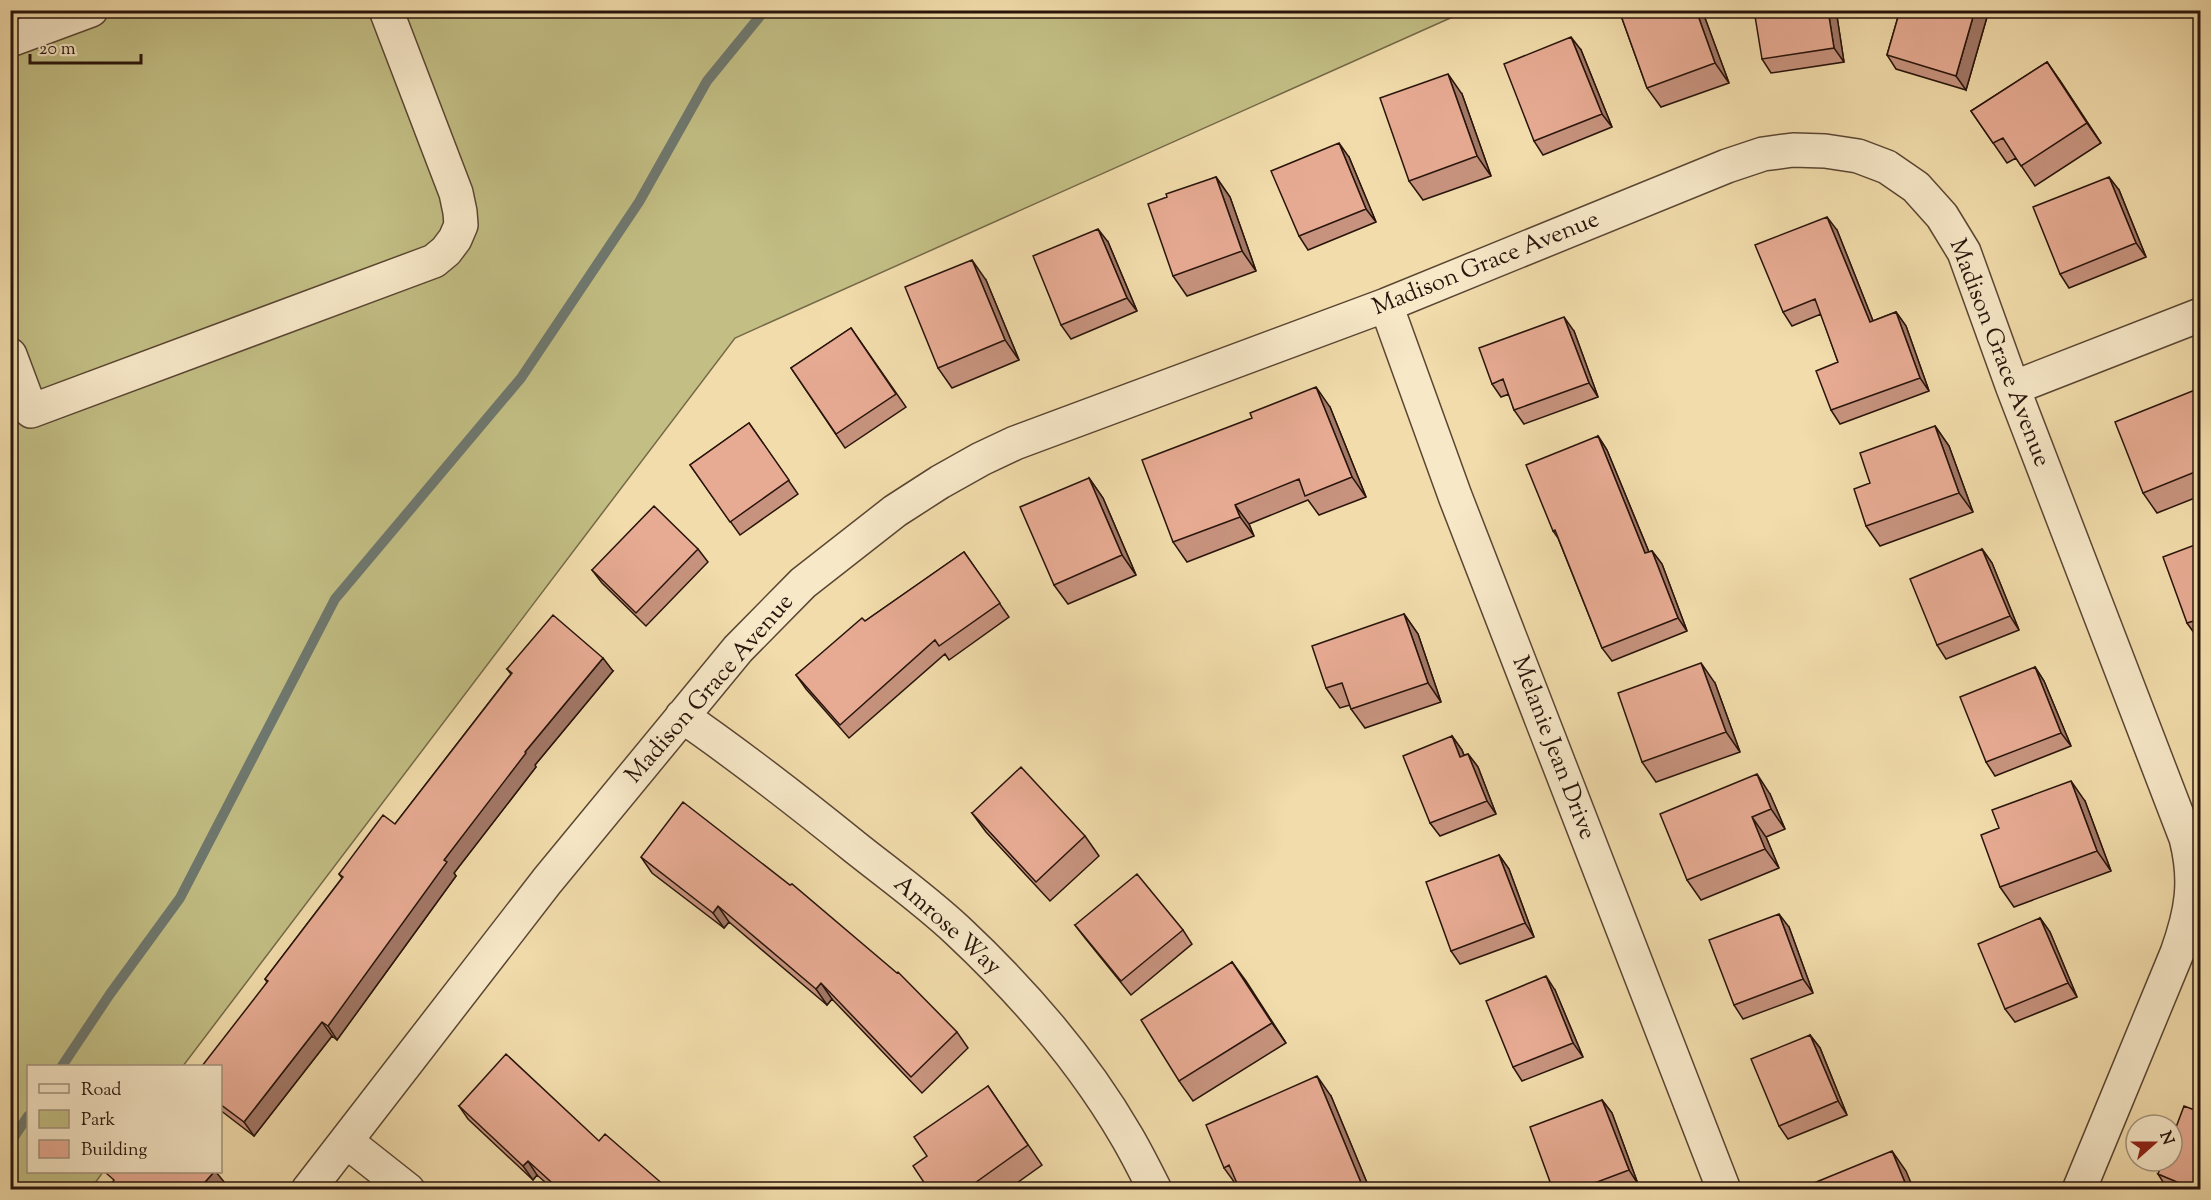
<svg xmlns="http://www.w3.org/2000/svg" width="2211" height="1200" font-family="'Sorts Mill Goudy',serif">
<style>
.green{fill:#c2be84;stroke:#756948;stroke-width:1.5}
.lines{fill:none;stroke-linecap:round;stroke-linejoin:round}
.stream{stroke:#6e786f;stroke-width:10}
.minor-casing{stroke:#5a4633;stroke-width:36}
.minor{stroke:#f7e8c8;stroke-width:33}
.wall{fill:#c7937e;stroke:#28140b;stroke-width:1.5}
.shaded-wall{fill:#a27867;stroke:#28140b;stroke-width:1.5}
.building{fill:#e7ab93;stroke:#28140b;stroke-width:1.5}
.labels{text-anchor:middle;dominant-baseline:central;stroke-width:5;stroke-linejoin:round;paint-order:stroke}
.street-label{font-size:24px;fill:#28140b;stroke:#f7e8c8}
</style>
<rect width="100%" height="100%" fill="#f2dcab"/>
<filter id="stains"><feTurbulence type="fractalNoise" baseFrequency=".00333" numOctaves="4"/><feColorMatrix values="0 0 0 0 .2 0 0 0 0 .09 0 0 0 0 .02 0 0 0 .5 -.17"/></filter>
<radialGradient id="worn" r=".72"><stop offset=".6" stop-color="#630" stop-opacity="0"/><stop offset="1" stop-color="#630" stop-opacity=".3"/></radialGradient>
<path class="green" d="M10 11H1466L735 338 183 1066H28V1172H103L90 1190 13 1189 11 1184Z"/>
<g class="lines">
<path class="stream" d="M62 1066 110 994 180 898 335 599 521 378 639 202 707 81 765 10
M10 1143 28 1116"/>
<defs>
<path id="minor" d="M10 40 91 10
M1386 305 1455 496 1724 1190
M10 355 31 411 434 261 446 251 455 239 461 225 460 212 456 193 386 10
M2013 388 2200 315
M682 716C743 758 799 802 856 848 890 875 926 901 958 931 1022 991 1083 1061 1127 1137 1137 1154 1146 1172 1155 1190
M346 1141 408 1190
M308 1190 547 881 738 649 803 583 895 511 940 482 981 459 1015 443 1386 305 1727 166 1763 154 1793 150 1825 151 1858 156 1887 167 1916 187 1942 216 1964 252 2013 388 2186 838C2197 881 2192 911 2177 953L2079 1190"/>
</defs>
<use href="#minor" class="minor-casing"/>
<use href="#minor" class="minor"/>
</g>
<path class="wall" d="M1619 10H1702L1729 83 1661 107 1647 88Z
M1836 10 1844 62 1771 73 1762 59Z
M1900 10H1989L1966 90 1896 69 1887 55Z
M1581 50 1612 127 1543 155 1534 141Z
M2047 62 2101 143 2035 186 2016 158 2007 163 1971 111Z
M1462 94 1491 176 1423 200 1409 181Z
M1349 157 1376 222 1308 250 1299 236Z
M1216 177 1230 197 1256 271 1187 296 1173 276 1167 197Z
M2119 190 2146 257 2069 288 2060 274Z
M1837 230 1873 321 1896 312 1906 326 1929 391 1840 424 1831 410 1838 362 1821 314 1792 326 1783 312Z
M1108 242 1137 311 1071 339 1061 325Z
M986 280 1019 360 952 388 938 368Z
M851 328 906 407 845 448 791 368Z
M1574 331 1598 397 1524 424 1514 410 1509 394 1501 397 1492 384Z
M2195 390 2200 398V496L2157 513 2143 493Z
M1330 407 1366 497 1319 515 1308 500 1249 524 1254 536 1187 562 1173 542Z
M749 423 798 494 740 535 690 465Z
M1935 426 1949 446 1973 512 1880 546 1866 526 1870 483Z
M1598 436 1607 450 1649 552 1652 551 1662 564 1687 631 1612 661 1602 648 1558 538 1553 531Z
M1089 478 1103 498 1136 575 1068 604 1054 585Z
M2200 543V636L2197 637 2187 623Z
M698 549 708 562 646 626 602 583 592 570Z
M1982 549 1992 563 2019 630 1946 659 1937 645Z
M964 552 1009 617 949 660 945 654 849 738 806 689 796 675 865 621Z
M1404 614 1418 634 1441 702 1365 728 1351 709 1350 705 1340 708 1326 688Z
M2035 667 2044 681 2071 746 1995 776 1986 762Z
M507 669 613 671 535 765 536 767 454 873 456 876 337 1040 332 1036 254 1136 220 1110V1066L267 982 265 979 342 878 339 874 395 824 511 674Z
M1715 683 1740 752 1656 782 1642 762Z
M1452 736 1462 750 1464 755 1468 754 1478 767 1496 814 1440 836 1430 823Z
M1770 794 1785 829 1766 837 1779 868 1701 900 1687 880Z
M2085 801 2111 871 2014 907 2000 887Z
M972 813 1085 836 1099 856 1050 901 986 832Z
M1499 855 1509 869 1534 937 1460 964 1451 951Z
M641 857 957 1032 968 1048 922 1093 832 999 827 1005 729 922 724 928 652 873Z
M2040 918 2050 932 2077 997 2015 1022 2005 1009Z
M1075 925 1183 930 1192 944 1131 995 1085 938Z
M1789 927 1813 993 1743 1019 1734 1005Z
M1232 962 1286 1043 1193 1101 1179 1081Z
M1555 990 1583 1057 1522 1081 1513 1067Z
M1810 1035 1820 1048 1847 1115 1788 1139 1779 1126Z
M988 1086 1042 1165 1007 1190H929L927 1156Z
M1331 1096 1370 1190H1240L1224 1168Z
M1602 1100 1612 1113 1638 1184 1622 1190H1553Z
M459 1106 599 1141 667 1190H554L537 1175 533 1180 468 1119Z
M2158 1174 2200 1190H2168Z"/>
<path class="shaded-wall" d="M1696 10H1702L1729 83 1715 63Z
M1828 10H1836L1844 62 1834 48Z
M1975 10H1989L1966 90 1956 76Z
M1571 37 1581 50 1612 127 1602 114Z
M2047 62 2061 82 2101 143 2087 123Z
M1448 74 1462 94 1491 176 1477 156Z
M1339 143 1349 157 1376 222 1366 209Z
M1216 177 1230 197 1256 271 1242 251Z
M2109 177 2119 190 2146 257 2136 243Z
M1827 217 1837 230 1879 336 1870 322Z
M1098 229 1108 242 1137 311 1127 298Z
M972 260 986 280 1019 360 1005 340Z
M1896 312 1906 326 1929 391 1920 378Z
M1564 317 1574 331 1598 397 1589 383Z
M1316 387 1330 407 1366 497 1352 477Z
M1935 426 1949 446 1973 512 1959 493Z
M1598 436 1607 450 1655 567 1645 553Z
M1089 478 1103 498 1136 575 1122 555Z
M1235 505 1249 524 1254 536 1240 517Z
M1982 549 1992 563 2019 630 2010 616Z
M1652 551 1662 564 1687 631 1678 618Z
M1404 614 1418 634 1441 702 1428 683Z
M603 658 613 671 535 765 536 767 454 873 456 876 337 1040 328 1026 444 860 525 752Z
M1701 663 1715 683 1740 752 1726 732Z
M2035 667 2044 681 2071 746 2061 733Z
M1452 736 1462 750 1469 770 1460 757Z
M1468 754 1478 767 1496 814 1487 801Z
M1757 774 1770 794 1785 829 1771 809Z
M2071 781 2085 801 2111 871 2097 851Z
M1752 817 1766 837 1779 868 1765 849Z
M1499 855 1509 869 1534 937 1525 923Z
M718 906 729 922 724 928 713 913Z
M1779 914 1789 927 1813 993 1803 979Z
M2040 918 2050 932 2077 997 2068 983Z
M1232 962 1246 981 1286 1043 1272 1023Z
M1546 976 1555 990 1583 1057 1573 1043Z
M821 983 832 999 827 1005 816 989Z
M322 1022 332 1036 254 1136 244 1122Z
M1810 1035 1820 1048 1847 1115 1838 1101Z
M1317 1076 1331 1096 1370 1190H1364Z
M1602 1100 1612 1113 1638 1184 1629 1170Z
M1892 1151 1906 1171 1914 1190H1908Z
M528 1161 537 1175 533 1180 523 1166Z
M214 1172H216L225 1183 219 1190H198Z"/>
<path class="building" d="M1619 10H1696L1715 63 1647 88Z
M1754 10H1828L1834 48 1762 59Z
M1900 10H1975L1956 76 1887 55Z
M1571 37 1602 114 1534 141 1504 64Z
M2047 62 2087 123 2021 166 2003 138 1993 143 1971 111Z
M1448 74 1477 156 1409 181 1380 98Z
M1339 143 1366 209 1299 236 1271 171Z
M1216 177 1242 251 1173 276 1148 204 1167 197 1166 194Z
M2109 177 2136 243 2060 274 2033 207Z
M1827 217 1870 322 1896 312 1920 378 1831 410 1816 371 1838 362 1815 299 1783 312 1755 245Z
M1098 229 1127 298 1061 325 1033 256Z
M972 260 1005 340 938 368 905 287Z
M1564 317 1589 383 1514 410 1503 379 1492 384 1479 348Z
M851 328 896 394 836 434 791 368Z
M1316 387 1352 477 1305 496 1299 479 1235 505 1240 517 1173 542 1142 460 1252 418 1250 413Z
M2195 390 2200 403V470L2143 493 2115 422Z
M749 423 789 480 730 522 690 465Z
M1935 426 1959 493 1866 526 1854 489 1870 483 1860 453Z
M1598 436 1645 553 1652 551 1678 618 1602 648 1555 530 1553 531 1526 465Z
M1089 478 1122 555 1054 585 1020 507Z
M654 506 698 549 636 613 592 570Z
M2200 543V619L2187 623 2163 557Z
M1982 549 2010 616 1937 645 1910 579Z
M964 552 1000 603 939 646 935 640 840 725 796 675 862 618 865 621Z
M1404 614 1428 683 1351 709 1342 683 1326 688 1312 646Z
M553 615 603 658 525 752 526 753 444 860 447 862 328 1026 322 1022 244 1122 220 1104V1066H202L268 981 265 979 343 877 339 874 383 815 395 824 512 673 507 669Z
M1701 663 1726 732 1642 762 1618 693Z
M2035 667 2061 733 1986 762 1960 697Z
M1452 736 1460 757 1468 754 1487 801 1430 823 1403 756Z
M1021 767 1085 836 1036 882 972 813Z
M1757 774 1771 809 1752 817 1765 849 1687 880 1660 814Z
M2071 781 2097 851 2000 887 1981 835 1999 828 1992 810Z
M683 802 790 885 792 884 897 973 898 972 957 1032 911 1077 821 983 816 989 718 906 713 913 641 857Z
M1499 855 1525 923 1451 951 1426 882Z
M1137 874 1183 930 1121 981 1075 925Z
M1779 914 1803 979 1734 1005 1709 940Z
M2040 918 2068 983 2005 1009 1978 944Z
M1232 962 1272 1023 1179 1081 1141 1020Z
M1546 976 1573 1043 1513 1067 1486 1001Z
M1810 1035 1838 1101 1779 1126 1751 1059Z
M506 1054 599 1141 605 1134 665 1186 662 1190H560L528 1161 523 1166 459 1106Z
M1317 1076 1364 1190H1240L1229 1165 1224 1168 1206 1125Z
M988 1086 1028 1145 965 1190H929L913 1166 927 1156 914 1137Z
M1602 1100 1629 1170 1576 1190H1553L1530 1127Z
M2184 1106 2200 1112V1190H2196L2158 1174 2163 1161H2172V1138Z
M1892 1151 1908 1190H1811L1809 1185Z
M108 1172H214L198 1190H107L114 1180 106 1173Z"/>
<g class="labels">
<g class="street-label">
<text transform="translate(1486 264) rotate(-22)">Madison Grace Avenue</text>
<text transform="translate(1999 353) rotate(69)">Madison Grace Avenue</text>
<text transform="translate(710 689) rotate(-49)">Madison Grace Avenue</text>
<text transform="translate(1553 748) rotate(69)">Melanie Jean Drive</text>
<text transform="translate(947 926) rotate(42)">Amrose Way</text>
</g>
</g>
<rect width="2211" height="1200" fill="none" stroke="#f2dcab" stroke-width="36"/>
<rect x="12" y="12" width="2187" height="1176" fill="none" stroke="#28140b" stroke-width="3"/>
<rect x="18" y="18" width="2175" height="1164" fill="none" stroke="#28140b" stroke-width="1.5"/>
<rect x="27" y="1065" width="195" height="108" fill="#f7e8c8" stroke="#a4937c" stroke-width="1.5"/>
<rect x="39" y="1084" width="30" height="9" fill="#f7e8c8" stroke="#a4937c" stroke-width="1.5"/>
<text x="81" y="1095" font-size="18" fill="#28140b">Road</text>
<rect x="39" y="1110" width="30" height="18" fill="#c2be84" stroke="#a4937c" stroke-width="1.5"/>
<text x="81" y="1125" font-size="18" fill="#28140b">Park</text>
<rect x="39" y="1140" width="30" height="18" fill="#e7ab93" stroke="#a4937c" stroke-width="1.5"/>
<text x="81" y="1155" font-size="18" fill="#28140b">Building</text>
<g transform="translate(2154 1143) rotate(69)"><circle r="28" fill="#f7e8c8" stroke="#a4937c" stroke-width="1.5"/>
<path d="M0-4.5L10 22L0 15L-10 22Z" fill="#8f2418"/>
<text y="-9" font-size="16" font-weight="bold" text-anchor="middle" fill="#28140b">N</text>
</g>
<path d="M30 54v9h111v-9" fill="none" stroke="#28140b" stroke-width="3"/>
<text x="39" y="54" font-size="18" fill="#28140b" stroke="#f7e8c8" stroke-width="4.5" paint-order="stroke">20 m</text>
<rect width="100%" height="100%" filter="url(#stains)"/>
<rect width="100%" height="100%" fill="url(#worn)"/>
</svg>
